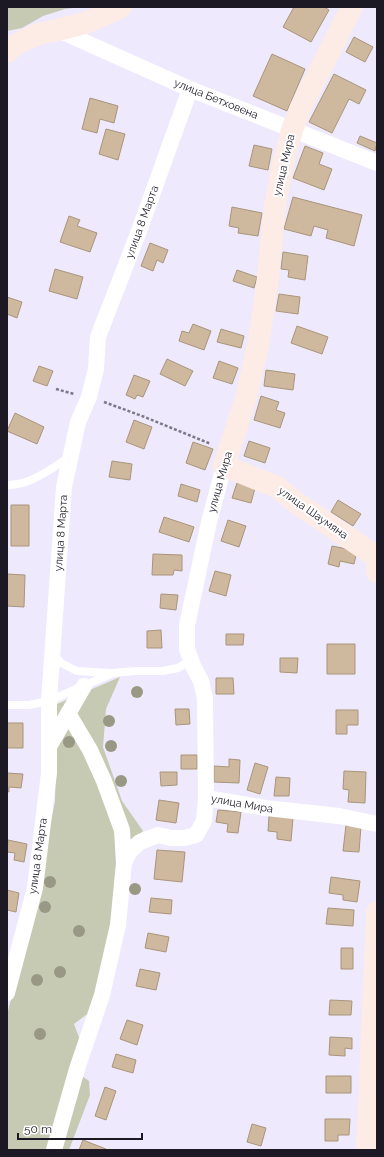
<svg xmlns="http://www.w3.org/2000/svg" width="384" height="1157" font-family="Raleway,sans-serif">
<style>
.green{fill:#c7cab3}
.building{fill:#ceb99f;stroke:#a9957b}
.lines{fill:none;stroke-linecap:round;stroke-linejoin:round}
.path{stroke:#7c7887;stroke-width:2.5;stroke-dasharray:3 2;stroke-linecap:butt}
.lane{stroke:#fff;stroke-width:8}
.street{stroke:#fff;stroke-width:16}
.secondary{stroke:#fdece5;stroke-width:22}
.tree{fill:#989885}
.labels{text-anchor:middle;dominant-baseline:central;stroke-width:4;stroke-linejoin:round;paint-order:stroke}
.street-label{font-size:11px;fill:#1c1924;stroke:#fff}
</style>
<rect width="100%" height="100%" fill="#eee9fc"/>
<path class="green" d="M7 7H81L65 9 43 16 22 28 7 31Z
M120 677 106 709 103 747 122 801 143 831 121 850 116 901 94 1009 74 1024 80 1040 79 1074 89 1081 90 1095 69 1150H7V1015L36 902 55 801 57 704Z"/>
<path class="building" d="M294 7H324L329 10 311 42 283 27Z
M354 37 373 47 365 62 346 52Z
M272 54 305 69 287 111 253 96Z
M334 74 366 90 359 104 349 99 332 133 309 122Z
M90 98 118 106 114 123 100 119 97 133 82 129Z
M106 129 125 134 118 160 99 154Z
M360 136 377 143 375 151 357 143Z
M254 145 272 149 268 170 249 166Z
M305 146 323 153 319 164 332 169 324 190 293 178Z
M293 197 362 215 354 246 326 238 328 230 314 226 311 236 284 229Z
M232 207 262 213 258 236 238 233 239 228 229 226Z
M69 216 80 220 77 226 97 233 90 252 60 242Z
M150 243 168 250 163 263 157 260 153 271 141 266Z
M283 252 308 256 305 280 288 277 289 270 281 269Z
M55 269 83 277 77 299 49 291Z
M237 270 257 277 254 288 233 281Z
M279 294 300 297 298 314 276 311Z
M7 297 22 302 17 318 7 314Z
M193 324 211 331 204 350 179 341 182 331 189 333Z
M297 326 328 337 322 354 291 343Z
M221 329 244 336 241 348 217 342Z
M167 359 193 371 185 386 160 374Z
M219 361 238 368 232 384 213 378Z
M39 366 53 371 47 386 33 381Z
M266 370 295 374 293 390 264 386Z
M134 375 150 381 143 397 137 395 135 399 126 395Z
M261 396 279 402 276 410 285 413 280 428 254 420Z
M15 413 44 427 37 444 7 431Z
M134 420 152 427 144 449 126 442Z
M249 441 270 448 265 463 244 456Z
M193 442 213 449 205 470 186 463Z
M112 461 132 464 130 480 109 477Z
M237 483 255 488 251 503 232 498Z
M181 484 200 490 197 502 178 496Z
M338 500 361 514 353 526 331 512Z
M11 505H29V546H11Z
M164 517 194 527 189 542 159 532Z
M228 520 246 526 239 547 221 541Z
M332 546 357 551 354 564 340 561 339 567 328 564Z
M153 554 182 555V571L174 570 173 575H152Z
M215 571 231 575 226 596 209 591Z
M7 574 25 575 24 607 7 606Z
M161 594 178 595 176 610 160 608Z
M161 630 162 648H147V631Z
M226 634H244L243 645H226Z
M327 644H355V674H327Z
M280 658H298L297 673 280 672Z
M216 678H233L234 694H216Z
M175 709H189L190 724 176 725Z
M336 710H358V725H347V734H336Z
M7 723H23V748H7Z
M181 755H197V769H181Z
M229 759 240 760 239 783 214 782V766L229 767Z
M255 763 268 767 260 794 247 790Z
M344 771 366 772 365 803 348 802 349 790 343 789Z
M160 772H177V785L161 786Z
M7 773 23 774 21 788 9 787V792L7 791Z
M276 777 290 778 289 796H274Z
M159 800 179 803 176 823 156 820Z
M218 810 241 812 238 833 227 832 228 824 216 822Z
M269 816 293 818 291 841 277 839V832L268 831Z
M346 825 361 826 359 852 343 851Z
M8 840 27 844 24 862 14 860 15 853 7 852Z
M157 850 185 852 182 882 154 879Z
M331 877 360 881 357 902 343 900V895L329 893Z
M7 890 19 893 16 912 7 910Z
M151 898 172 900 171 914 149 912Z
M328 908 354 910 353 926 326 924Z
M148 933 169 937 166 952 145 948Z
M341 948H353V969H341Z
M140 969 160 973 156 990 136 986Z
M330 1000 352 1001 351 1015H329Z
M127 1020 143 1025 137 1045 120 1039Z
M330 1037 352 1038V1049L345 1048V1056L329 1055Z
M116 1054 136 1060 133 1073 112 1067Z
M326 1076H351V1093H326Z
M105 1087 116 1091 106 1120 95 1116Z
M325 1119H350L349 1135H338V1141H325Z
M252 1124 266 1128 261 1146 247 1142Z
M83 1140 106 1149V1150H79Z"/>
<g class="lines">
<path class="path" d="M56 389 74 394
M104 402 142 416 211 444"/>
<path class="lane" d="M7 485C30 486 52 468 71 456
M53 653 61 663 77 671 110 673
M7 705H29L49 701 113 673 135 671H163L178 668 191 660"/>
<path class="street" d="M58 30 190 89 377 163
M224 466 209 522 187 625V649L193 666 201 681 205 698 206 798 266 808 339 816 377 824
M68 713 90 750 104 781 122 830 124 863
M50 745 84 686
M7 993 35 888 49 773V701L64 487 78 422 89 397 96 369 98 337 139 231 190 89
M54 1150 77 1069 102 995 118 925 124 863 130 851 140 842 158 835 171 838H184L196 835 204 821 206 798"/>
<path class="secondary" d="M352 7 301 107 292 130 282 168 275 206 267 286 258 346 246 398 224 466 277 487 298 504 377 557V572
M7 52 16 44 38 34 58 30 88 22 121 7
M367 1150 377 912"/>
</g>
<g class="tree">
<circle cx="137" cy="692" r="6"/>
<circle cx="109" cy="721" r="6"/>
<circle cx="69" cy="742" r="6"/>
<circle cx="111" cy="746" r="6"/>
<circle cx="121" cy="781" r="6"/>
<circle cx="50" cy="882" r="6"/>
<circle cx="135" cy="889" r="6"/>
<circle cx="45" cy="907" r="6"/>
<circle cx="79" cy="931" r="6"/>
<circle cx="60" cy="972" r="6"/>
<circle cx="37" cy="980" r="6"/>
<circle cx="40" cy="1034" r="6"/>
</g>
<g class="labels">
<g class="street-label">
<text transform="translate(216 99) rotate(22)">улица Бетховена</text>
<text transform="translate(284 165) rotate(-77)">улица Мира</text>
<text transform="translate(142 222) rotate(-70)">улица 8 Марта</text>
<text transform="translate(220 482) rotate(-74)">улица Мира</text>
<text transform="translate(313 513) rotate(35)">улица Шаумяна</text>
<text transform="translate(61 533) rotate(-86)">улица 8 Марта</text>
<text transform="translate(242 804) rotate(10)">улица Мира</text>
<text transform="translate(38 856) rotate(-82)">улица 8 Марта</text>
</g>
</g>
<rect width="384" height="1157" fill="none" stroke="#1c1924" stroke-width="16"/>
<path d="M18 1133v6h124v-6" fill="none" stroke="#1c1924" stroke-width="2"/>
<text x="24" y="1133" font-size="12" fill="#1c1924" stroke="#ffffff" stroke-width="3" paint-order="stroke">50 m</text>
</svg>
